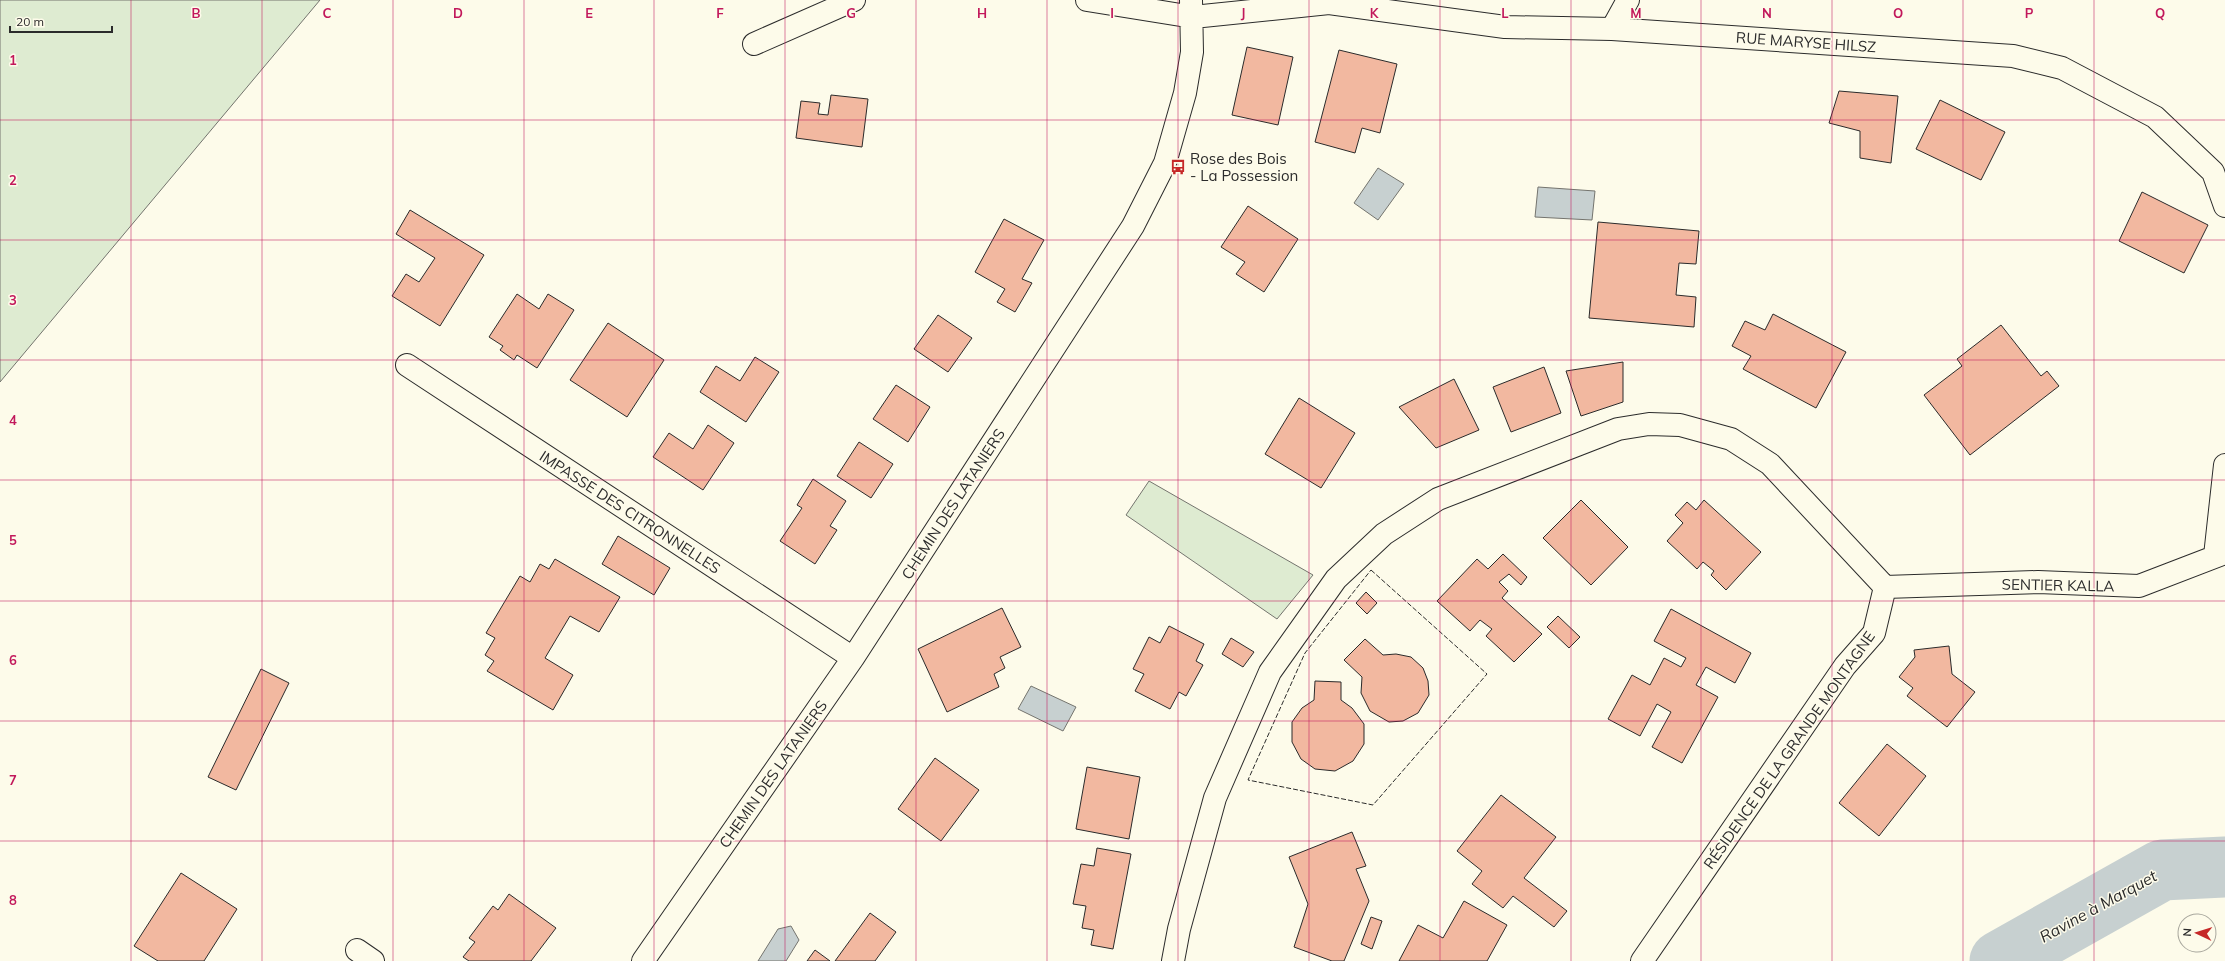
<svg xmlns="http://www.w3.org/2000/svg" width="2225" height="961" font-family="Mulish,sans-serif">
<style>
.green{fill:#deebd1;stroke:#74746e}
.water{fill:#c7d0d0;stroke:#74746e}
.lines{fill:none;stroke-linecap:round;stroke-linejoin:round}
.river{stroke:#c7d0d0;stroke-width:61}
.building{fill:#f2b8a0;stroke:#2b2b2b}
.minor-casing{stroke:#2b2b2b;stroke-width:24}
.minor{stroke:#fdfbea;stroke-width:22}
.fence{stroke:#2b2b2b;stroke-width:1;stroke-dasharray:5 2;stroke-linecap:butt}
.grid{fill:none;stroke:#c2185b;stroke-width:1;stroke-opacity:0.55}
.labels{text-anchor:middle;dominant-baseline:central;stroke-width:3;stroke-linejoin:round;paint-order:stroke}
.street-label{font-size:15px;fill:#2b2b2b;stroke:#fdfbea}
.poi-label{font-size:15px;fill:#2b2b2b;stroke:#fdfbea;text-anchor:start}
.water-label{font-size:16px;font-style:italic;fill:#2b2b2b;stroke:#fdfbea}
.grid-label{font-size:13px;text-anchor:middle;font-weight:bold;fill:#c2185b;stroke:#fdfbea;stroke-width:3;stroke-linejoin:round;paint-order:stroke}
</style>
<rect width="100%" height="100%" fill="#fdfbea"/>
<path class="green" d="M0 0H320L0 382Z
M1149 481 1313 575 1277 619 1126 515Z"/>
<path class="water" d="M1378 168 1404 184 1378 220 1354 203Z
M1538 187 1595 191 1592 220 1535 217Z
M1031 686 1076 707 1063 731 1018 709Z
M791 926 799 940 786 961H758L778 929Z"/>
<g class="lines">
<path class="river" d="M2000 961 2162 870 2225 867"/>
</g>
<path class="building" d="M1247 47 1293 57 1278 125 1232 115Z
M1339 50 1397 64 1380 133 1362 128 1355 153 1315 142Z
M1839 91 1898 96 1891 163 1860 158V131L1829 123Z
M831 95 868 99 862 147 796 138 801 101 820 103 818 114 828 115Z
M1940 100 2005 132 1981 180 1916 149Z
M2142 192 2208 225 2184 273 2119 241Z
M1248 206 1298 239 1264 292 1236 274 1245 262 1221 247Z
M410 210 484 255 440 326 392 296 406 274 419 282 435 258 396 234Z
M1004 219 1044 240 1022 279 1032 283 1015 312 997 302 1005 289 975 272Z
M1598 222 1699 231 1696 264 1679 263 1676 295 1696 297 1694 327 1589 318Z
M517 294 539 309 548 294 574 310 537 368 517 355 514 360 500 350 503 346 489 337Z
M1773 314 1846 352 1816 408 1743 369 1751 356 1732 346 1745 321 1765 330Z
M938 315 972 338 948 372 914 349Z
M608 323 664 360 627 417 570 380Z
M2001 325 2041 376 2047 371 2059 386 1970 455 1924 395 1962 366 1957 359Z
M755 357 779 372 746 422 700 392 716 366 740 381Z
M1623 362V402L1581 416 1566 371Z
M1544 367 1561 413 1511 432 1493 387Z
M1454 379 1479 430 1436 448 1399 407Z
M896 385 930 407 908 442 873 419Z
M1299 398 1355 433 1321 488 1265 454Z
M708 425 734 443 703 490 653 457 669 433 693 449Z
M859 442 893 464 871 498 837 476Z
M813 479 846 501 830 526 837 530 815 564 780 541 802 508 797 505Z
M1581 500 1628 547 1591 585 1543 538Z
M1704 500 1761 552 1726 590 1711 575 1714 571 1703 562 1697 569 1667 541 1683 523 1675 515 1687 502 1696 510Z
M618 536 670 568 654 595 602 564Z
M1503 554 1527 577 1521 585 1509 574 1499 582 1508 591 1502 598 1542 634 1514 662 1486 636 1492 629 1480 620 1470 631 1437 601 1477 559 1488 569Z
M555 559 620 597 599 632 570 616 545 658 573 675 553 710 487 671 494 661 485 655 495 638 486 633 520 576 530 582 540 564 549 569Z
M1366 592 1377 603 1367 614 1356 603Z
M1002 608 1021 647 1000 657 1005 668 994 674 999 687 947 712 918 649Z
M1671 609 1751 653 1735 683 1706 667 1696 685 1718 697 1682 763 1652 747 1671 712 1657 704 1640 736 1608 719 1632 675 1650 685 1664 658 1681 667 1686 658 1654 641Z
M1558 616 1580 637 1569 648 1547 627Z
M1169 626 1204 644 1196 661 1203 665 1186 696 1179 692 1170 709 1135 691 1144 674 1133 669 1149 637 1160 643Z
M1231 638 1254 652 1243 667 1222 654Z
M1365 639 1383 655 1396 654 1411 657 1423 668 1428 681 1429 695 1418 713 1403 721 1389 722 1370 711 1361 693 1362 677 1344 660Z
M1949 646 1952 674 1975 692 1947 727 1907 696 1913 688 1899 677 1915 657 1914 650Z
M261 669 289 683 236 790 208 777Z
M1315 681 1341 682V700L1352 708 1364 724V744L1353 761 1335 771 1315 769 1301 759 1292 742V722L1302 708 1314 700Z
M1887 744 1926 776 1879 836 1839 803Z
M935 758 979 790 941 841 898 809Z
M1087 767 1140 777 1129 839 1076 829Z
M1501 795 1556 837 1524 878 1567 911 1554 927 1513 896 1503 908 1472 884 1482 871 1457 851Z
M1352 832 1366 866 1356 869 1369 901 1344 961H1332L1294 947 1308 904 1289 857Z
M1097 848 1131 854 1113 949 1091 945 1094 930 1082 928 1086 906 1073 904 1081 864 1094 866Z
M181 873 237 909 204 961H158L134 946Z
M509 894 556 928 531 961H469L463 957 475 942 469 938 493 906 498 910Z
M1464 901 1507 925 1487 961H1399L1418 925 1443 938Z
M870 913 896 932 875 961H835Z
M1371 917 1382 921 1372 949 1361 944Z
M815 950 830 961H807Z"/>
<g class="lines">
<defs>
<path id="minor" d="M1087 0 1193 17 1329 3 1330 0
M1329 3 1505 27 1612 29 2013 56 2062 68 2155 117 2213 172 2225 206
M1612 29 1628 0
M754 44 854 0
M407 365 853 658
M2215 556 2225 465
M1885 587 2038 582 2139 586 2225 553
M357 950 373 961
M643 961 853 658 1133 226 1165 163 1185 93 1192 52 1191 0
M1173 961 1179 929 1215 798 1270 672 1336 579 1384 534 1438 499 1618 429 1649 424 1680 425 1731 439 1770 464 1885 587 1874 633 1845 666 1642 961"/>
</defs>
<use href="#minor" class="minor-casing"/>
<use href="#minor" class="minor"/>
<path class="fence" d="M1371 570 1487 674 1373 805 1248 780 1305 653Z"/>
</g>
<path class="grid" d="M131 0V961M262 0V961M393 0V961M524 0V961M654 0V961M785 0V961M916 0V961M1047 0V961M1178 0V961M1309 0V961M1440 0V961M1571 0V961M1701 0V961M1832 0V961M1963 0V961M2094 0V961M0 120H2225M0 240H2225M0 360H2225M0 480H2225M0 601H2225M0 721H2225M0 841H2225"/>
<defs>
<symbol id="bus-bare" viewBox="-9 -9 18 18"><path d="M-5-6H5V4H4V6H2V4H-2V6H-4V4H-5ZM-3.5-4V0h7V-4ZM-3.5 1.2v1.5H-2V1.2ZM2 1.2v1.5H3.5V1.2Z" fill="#c62828" stroke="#fdfbea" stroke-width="2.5" paint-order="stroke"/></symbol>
</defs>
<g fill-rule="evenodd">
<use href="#bus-bare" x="1167" y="156" width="22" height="22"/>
</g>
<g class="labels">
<g class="street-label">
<text transform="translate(1806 42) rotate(4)">RUE MARYSE HILSZ</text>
<text transform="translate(953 504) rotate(-57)">CHEMIN DES LATANIERS</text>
<text transform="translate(630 512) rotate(33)">IMPASSE DES CITRONNELLES</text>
<text transform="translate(2058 585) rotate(1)">SENTIER KALLA</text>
<text transform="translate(1789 750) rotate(-55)">RÉSIDENCE DE LA GRANDE MONTAGNE</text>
<text transform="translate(773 774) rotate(-55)">CHEMIN DES LATANIERS</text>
</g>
<g class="poi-label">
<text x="1190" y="158">Rose des Bois<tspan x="1190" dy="17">- La Possession</tspan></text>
</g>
<g class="water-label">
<text transform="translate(2098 906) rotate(-29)">Ravine à Marquet</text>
</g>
</g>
<g class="grid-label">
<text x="196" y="18">B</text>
<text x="327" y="18">C</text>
<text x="458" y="18">D</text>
<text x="589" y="18">E</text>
<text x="720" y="18">F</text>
<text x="851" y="18">G</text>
<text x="982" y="18">H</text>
<text x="1112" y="18">I</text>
<text x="1243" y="18">J</text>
<text x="1374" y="18">K</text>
<text x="1505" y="18">L</text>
<text x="1636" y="18">M</text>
<text x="1767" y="18">N</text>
<text x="1898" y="18">O</text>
<text x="2029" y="18">P</text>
<text x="2160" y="18">Q</text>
<text x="13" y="65">1</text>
<text x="13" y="185">2</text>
<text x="13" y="305">3</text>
<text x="13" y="425">4</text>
<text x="13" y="545">5</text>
<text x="13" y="665">6</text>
<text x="13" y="785">7</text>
<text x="13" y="905">8</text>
</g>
<g transform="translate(2197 933) rotate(274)"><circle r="19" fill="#fdfbea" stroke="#a9a89e"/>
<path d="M0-3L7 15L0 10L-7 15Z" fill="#c62828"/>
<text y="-6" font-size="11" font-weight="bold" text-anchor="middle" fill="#2b2b2b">N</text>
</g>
<path d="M10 26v6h102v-6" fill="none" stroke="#2b2b2b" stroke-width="2"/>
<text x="16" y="26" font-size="12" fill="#2b2b2b" stroke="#fdfbea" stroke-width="3" paint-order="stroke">20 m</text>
</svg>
